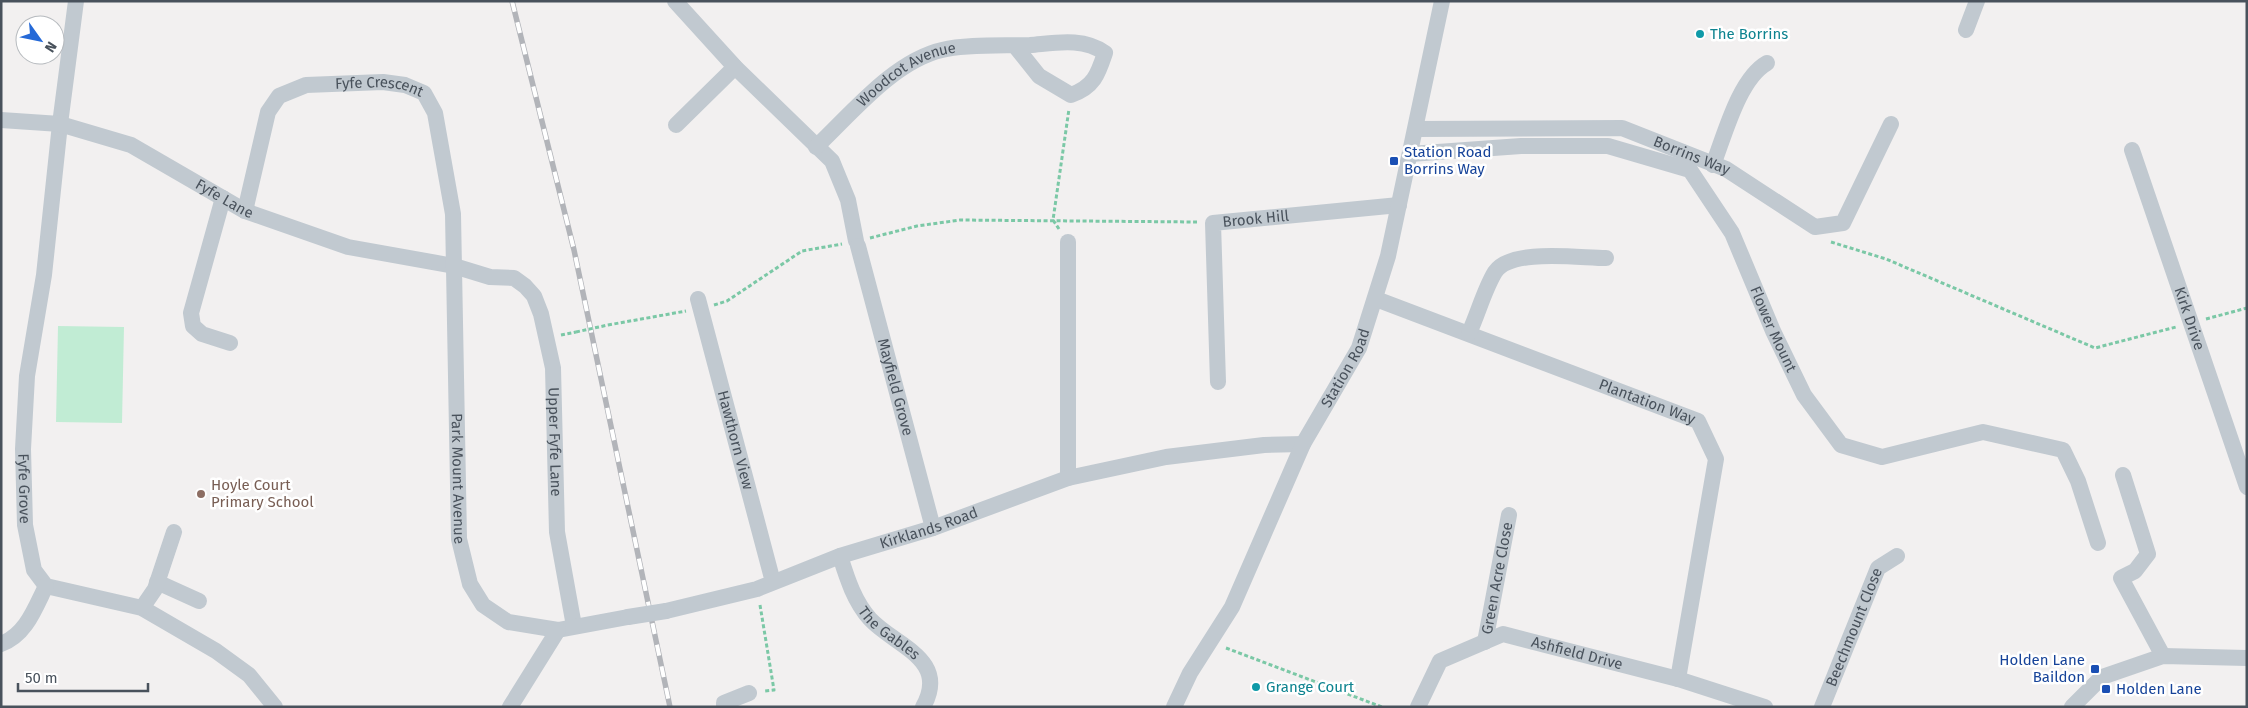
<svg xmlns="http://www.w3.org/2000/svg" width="2248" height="708" font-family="'Fira Sans',sans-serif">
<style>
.green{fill:#c1ecd4}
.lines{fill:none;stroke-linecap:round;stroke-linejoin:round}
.path{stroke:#7bc8a6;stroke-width:3;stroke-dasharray:4 2.5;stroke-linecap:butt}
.minor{stroke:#c1c9d0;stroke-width:16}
.rail-casing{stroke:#b2b4b9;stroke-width:5.5}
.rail{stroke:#fff;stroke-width:4;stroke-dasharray:11;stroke-linecap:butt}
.path-bridge{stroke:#7bc8a6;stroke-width:3;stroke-dasharray:4 2.5;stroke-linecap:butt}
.minor-bridge{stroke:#c1c9d0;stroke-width:16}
.culture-dot{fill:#0f9aa8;stroke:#fff;stroke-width:2}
.transit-dot{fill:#1a4fb4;stroke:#fff;stroke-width:2}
.education-dot{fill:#8d6e63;stroke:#fff;stroke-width:2}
.labels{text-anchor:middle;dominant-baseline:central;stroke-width:5;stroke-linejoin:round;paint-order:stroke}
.culture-label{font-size:15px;fill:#0d838f;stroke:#fff;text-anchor:start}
.street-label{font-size:15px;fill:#49525c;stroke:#fff}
.transit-label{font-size:15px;fill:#164399;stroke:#fff;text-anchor:start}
.education-label{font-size:15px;fill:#785e54;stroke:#fff;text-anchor:start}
</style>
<rect width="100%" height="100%" fill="#f2f0f0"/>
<path class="green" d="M58 326 124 327 122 423 56 422Z"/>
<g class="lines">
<path class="path" d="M1059 229 1053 220 1069 109
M870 238 917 226 960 220 1197 222
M1831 242 1886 259 2095 348 2176 327
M714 305 727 301 802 251 842 244
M2206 319 2247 308
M608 325 686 311
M561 335 576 332
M760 605 774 690 765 691
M1226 648 1382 707"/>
<g class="minor">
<path id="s1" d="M76 1 60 124 44 275 27 376 23 449 25 525 34 570 46 586 142 608 216 651 249 675 275 707"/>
<path d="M675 1 735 67 832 161 848 200 856 241"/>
<path d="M1966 30 1977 1"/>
<path id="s2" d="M1 120 60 124 131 145 245 211 348 247 454 266 490 277 514 278 525 286 534 296 541 314 553 368 557 532 574 626"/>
<path d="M676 125 735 67"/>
<path id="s3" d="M1416 129 1622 128 1726 169 1815 227 1843 223 1891 124"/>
<path id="s4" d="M816 147C852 113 894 61 942 50 967 44 1004 46 1030 45 1055 43 1083 37 1105 53 1098 74 1094 87 1071 95L1039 76 1015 46"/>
<path id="s5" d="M2132 150 2247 487"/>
<path id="s6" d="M1410 154 1521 146H1608L1690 170 1732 233 1773 331 1804 395 1841 445 1882 457 1983 432 2063 450 2078 481 2098 543"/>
<path d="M1713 165C1725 134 1739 79 1767 63"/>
<path d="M223 198 191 313 193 326 202 334 230 343"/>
<path id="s7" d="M245 211 268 112 279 96 306 85 383 82 405 85 424 93 435 113 453 214 459 539 470 584 483 605 508 622 558 630 628 617"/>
<path id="s8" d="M858 246 933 528"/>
<path id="s9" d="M698 299 773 582"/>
<path id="s10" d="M1376 299 1698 421 1716 459 1678 679"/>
<path d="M1469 333C1478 314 1484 290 1495 272 1511 248 1579 258 1606 258"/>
<path id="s11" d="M1218 382 1213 223 1399 205"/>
<path d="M2123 475 2148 554 2135 571 2121 578 2163 656"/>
<path d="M1068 478V242"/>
<path id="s12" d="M840 556C847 578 854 601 870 619 895 646 950 659 923 707"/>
<path d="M157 582 199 601"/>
<path d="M142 608 155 589 174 532"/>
<path id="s13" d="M666 611 757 589 840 556 933 528 1068 478 1166 457 1264 445 1303 444"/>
<path id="s14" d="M1485 642 1509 515"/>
<path d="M1 644C26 635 35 608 46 586"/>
<path d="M510 707 558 630"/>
<path d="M724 707V703L749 693"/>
<path id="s15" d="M1174 707 1190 673 1232 607 1303 444 1359 348 1388 256 1442 1"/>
<path id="s16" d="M1418 707 1440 661 1503 634 1678 679 1765 707"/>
<path id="s17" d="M1822 707 1878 568 1897 556"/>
<path d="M2072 707 2102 677 2163 656 2247 658"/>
</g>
<defs>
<path id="rail" d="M512 1 574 250 670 707"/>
</defs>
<use href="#rail" class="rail-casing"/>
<use href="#rail" class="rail"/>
<path class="path-bridge" d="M576 332 608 325"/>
<path class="minor-bridge" d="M628 617 666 611"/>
</g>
<g class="culture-dot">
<circle cx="1700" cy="34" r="5"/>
<circle cx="1256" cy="687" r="5"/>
</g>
<g class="transit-dot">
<rect x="1389" y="156" width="10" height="10" rx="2.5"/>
<rect x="2090" y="664" width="10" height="10" rx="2.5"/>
<rect x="2101" y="684" width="10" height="10" rx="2.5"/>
</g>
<circle class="education-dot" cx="201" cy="494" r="5"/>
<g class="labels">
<g class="culture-label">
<text x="1710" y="34">The Borrins</text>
<text x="1266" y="687">Grange Court</text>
</g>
<g class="street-label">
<text stroke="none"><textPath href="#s4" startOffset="118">Woodcot Avenue</textPath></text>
<text stroke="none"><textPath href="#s7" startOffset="224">Fyfe Crescent</textPath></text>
<text stroke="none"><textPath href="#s3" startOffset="281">Borrins Way</textPath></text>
<text stroke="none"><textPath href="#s2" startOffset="241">Fyfe Lane</textPath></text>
<text stroke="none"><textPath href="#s11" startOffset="202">Brook Hill</textPath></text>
<text stroke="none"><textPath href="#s5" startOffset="178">Kirk Drive</textPath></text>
<text stroke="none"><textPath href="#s6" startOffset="464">Flower Mount</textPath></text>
<text stroke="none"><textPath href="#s15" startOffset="381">Station Road</textPath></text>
<text stroke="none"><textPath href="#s8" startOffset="146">Mayfield Grove</textPath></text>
<text stroke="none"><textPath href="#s10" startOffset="290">Plantation Way</textPath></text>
<text stroke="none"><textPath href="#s9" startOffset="146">Hawthorn View</textPath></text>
<text stroke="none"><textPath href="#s2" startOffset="719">Upper Fyfe Lane</textPath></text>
<text stroke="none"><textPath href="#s7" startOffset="660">Park Mount Avenue</textPath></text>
<text stroke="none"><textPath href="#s1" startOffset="491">Fyfe Grove</textPath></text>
<text stroke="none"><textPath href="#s13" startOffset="276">Kirklands Road</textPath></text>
<text stroke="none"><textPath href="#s14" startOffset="65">Green Acre Close</textPath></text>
<text stroke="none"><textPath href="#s17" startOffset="86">Beechmount Close</textPath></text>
<text stroke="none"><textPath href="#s12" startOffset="94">The Gables</textPath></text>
<text stroke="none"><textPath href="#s16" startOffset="196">Ashfield Drive</textPath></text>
</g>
<g class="transit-label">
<text x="1404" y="152">Station Road<tspan x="1404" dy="17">Borrins Way</tspan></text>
<text x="2085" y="660" text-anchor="end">Holden Lane<tspan x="2085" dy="17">Baildon</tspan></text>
<text x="2116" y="689">Holden Lane</text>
</g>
<g class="education-label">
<text x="211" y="485">Hoyle Court<tspan x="211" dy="17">Primary School</tspan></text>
</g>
</g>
<rect width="2248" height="708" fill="none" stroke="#49525c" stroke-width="5"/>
<g transform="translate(40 40) rotate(123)"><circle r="24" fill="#ffffff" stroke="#b6babe"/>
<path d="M0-4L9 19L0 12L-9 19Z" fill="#2569d7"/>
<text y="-8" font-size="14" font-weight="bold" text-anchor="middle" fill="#49525c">N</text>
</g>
<path d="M18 683v8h130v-8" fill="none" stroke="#49525c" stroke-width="2.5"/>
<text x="25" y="683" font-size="15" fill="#49525c" stroke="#ffffff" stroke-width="4" paint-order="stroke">50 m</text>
</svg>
